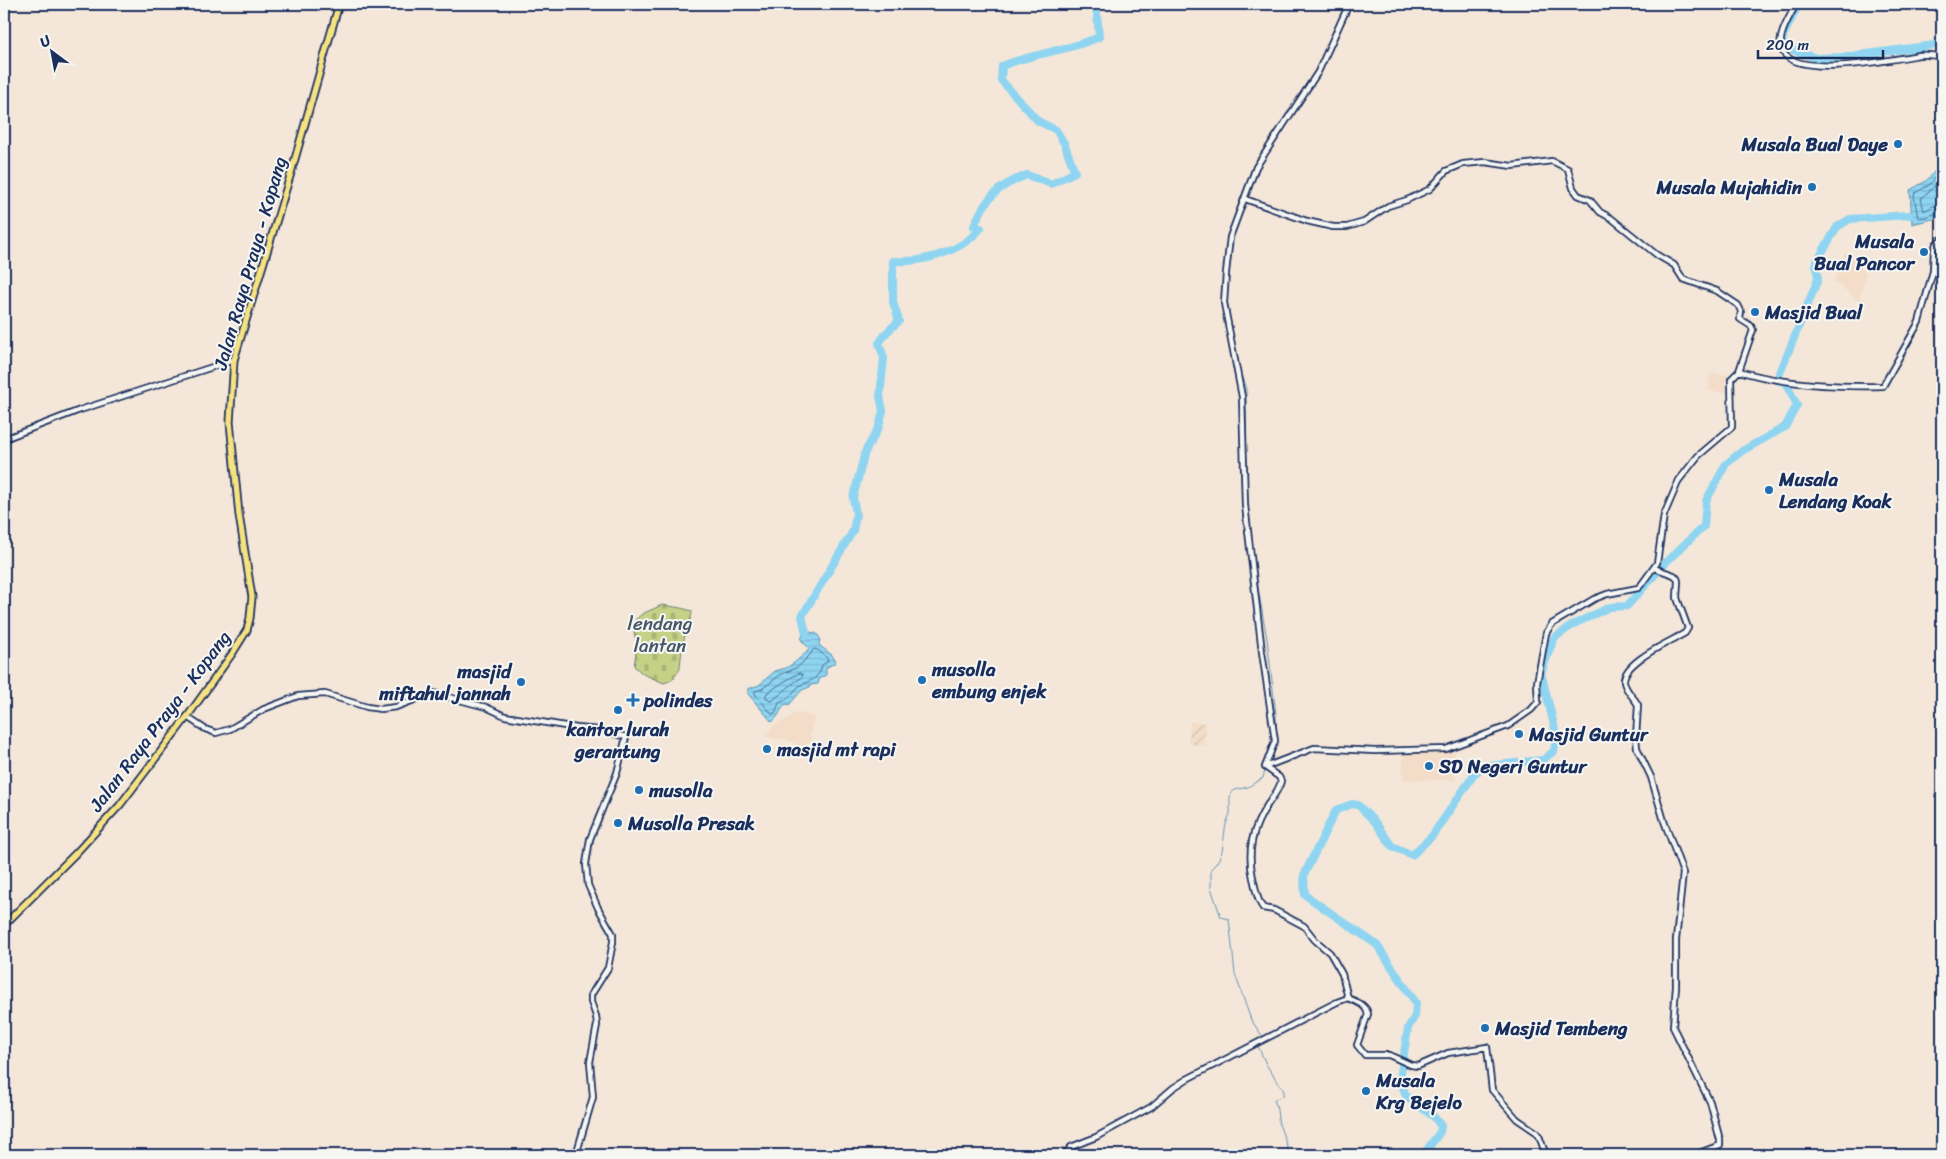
<svg xmlns="http://www.w3.org/2000/svg" width="1946" height="1159" font-family="Sriracha,sans-serif">
<style>
.built{fill:#f3ddc8}
.industrial{fill:url(#industrial-furrows)}
.cemetery{fill:url(#cemetery-stones);stroke:#708072}
.water{fill:url(#water-rules);stroke:#6193b6}
.lines{fill:none;stroke-linecap:round;stroke-linejoin:round}
.shore{stroke:#497199;stroke-width:1}
.stream{stroke:#6193b6;stroke-width:1}
.river{stroke:#8fd5f1;stroke-width:8}
.tertiary-casing{stroke:#1b2f5e;stroke-width:8}
.secondary-casing{stroke:#1b2f5e;stroke-width:8}
.trunk-casing{stroke:#1b2f5e;stroke-width:9}
.tertiary{stroke:#f6f6f2;stroke-width:4.5}
.secondary{stroke:#f6f6f2;stroke-width:4.5}
.trunk{stroke:#f6e281;stroke-width:5.5}
.poi-dot{fill:#1f6fb2;stroke:#f6f6f2;stroke-width:2}
.labels{text-anchor:middle;dominant-baseline:central;stroke-width:4;stroke-linejoin:round;paint-order:stroke}
.poi-label{font-size:19px;font-weight:bold;fill:#1b2f5e;stroke:#f6f6f2;text-anchor:start}
.street-label{font-size:19px;fill:#1b2f5e;stroke:#f6f6f2}
.park-label{font-size:19px;fill:#465868;stroke:#f6f6f2}
</style>
<defs>
<pattern id="industrial-furrows" width="10" height="10" patternUnits="userSpaceOnUse" patternTransform="scale(1.25)"><rect width="10" height="10" fill="#f3ddc8"/><path d="M-1 1l2-2M0 10L10 0M9 11l2-2" fill="none" stroke="#d0beae"/></pattern>
<pattern id="cemetery-stones" width="16" height="16" patternUnits="userSpaceOnUse" patternTransform="scale(1.25)"><rect width="16" height="16" fill="#c5d286"/><path d="M2 7V4a2 2 0 0 1 4 0v3zM10 15v-3a2 2 0 0 1 4 0v3z" fill="#a9b576"/></pattern>
<pattern id="water-rules" width="6" height="5" patternUnits="userSpaceOnUse" patternTransform="scale(1.25)"><rect width="6" height="5" fill="#8fd5f1"/><path d="M0 2.5h6" fill="none" stroke="#7bb7d1"/></pattern>
</defs>
<rect width="100%" height="100%" fill="#f4e7d9"/>
<filter id="ink" filterUnits="userSpaceOnUse"><feTurbulence type="fractalNoise" baseFrequency=".02" numOctaves="2"/><feDisplacementMap in="SourceGraphic" scale="10" xChannelSelector="R" yChannelSelector="G"/><feConvolveMatrix kernelMatrix="1 2 1 2 8 2 1 2 1" color-interpolation-filters="sRGB"/></filter>
<g filter="url(#ink)">
<path class="built" d="M1844 253 1852 254 1859 264 1858 267 1861 268 1866 273 1859 301 1834 281Z
M1710 373 1727 375 1726 393 1708 391Z
M797 712 815 717 810 734 812 740 803 750 794 743 784 739H774L765 735 774 726Z
M1403 752H1455V780H1403Z"/>
<path class="industrial" d="M1190 722 1206 723 1205 745 1189 744Z"/>
<path class="cemetery" d="M662 605 681 608 692 611C692 619 688 622 686 630 684 639 680 660 680 669L672 680 664 683 643 674 634 666 637 646 634 632 635 620 642 614Z"/>
<path class="water" d="M1942 163V213L1937 218 1912 224 1910 190 1926 181Z
M810 632 816 633 820 638 819 645 832 655 836 662 826 668V675L820 678 818 684 810 685V687L802 690 789 705 786 704C780 709 780 716 772 722L748 694V689L759 685 775 671 786 668 794 663 807 652 809 648 801 640 803 634Z"/>
<g class="lines">
<path class="shore" d="M1942 171 1929 185 1915 193 1914 196 1918 218 1927 217 1942 210
M1942 180 1921 198 1924 211 1937 204 1942 203
M814 649 818 650 827 658 828 661 822 665 820 672 814 679 799 686 787 699 779 703 775 713 772 714 755 694V691L762 689 780 675 798 667 810 655Z
M799 673 803 675 801 678 796 681 772 701H770L766 697V694C777 686 788 679 799 673Z"/>
<path class="stream" d="M1256 164 1260 157
M1244 191 1251 174
M1227 299 1231 327
M1238 366 1246 389 1247 488
M1247 499 1254 566 1267 639 1276 714 1277 743
M1263 1037 1251 1020 1235 974 1229 919 1221 917 1211 888V869C1226 854 1222 843 1226 824 1227 820 1230 816 1230 813 1231 803 1227 798 1234 790L1248 787 1263 778 1265 770
M1257 1044 1267 1066 1284 1091 1283 1096 1274 1100C1278 1108 1277 1116 1279 1124 1283 1135 1287 1144 1289 1155"/>
<path class="river" d="M1799 4 1784 34 1782 42 1787 48 1816 58 1844 57 1942 44
M806 633 802 616 853 531 856 514 853 498 865 452 879 427 883 411 880 396 884 358 879 343 887 332 899 321 893 302V261C924 263 961 252 981 228L974 226C986 197 998 186 1027 175L1051 184 1075 172 1064 143 1056 130 1038 121 1001 80 1002 66C1033 53 1068 51 1099 37L1097 13 1093 4
M1423 1155 1440 1132 1441 1126 1434 1117 1406 1096 1400 1079 1408 1028 1415 1016 1416 1003 1377 945 1305 895 1304 875 1336 810 1352 804 1358 805 1375 822 1392 846 1412 855 1432 836 1475 773 1486 766 1543 760 1554 751 1556 738 1554 725 1541 673 1554 638 1574 624 1610 607 1627 606 1668 560 1704 526 1706 501 1726 464 1742 451 1785 427 1797 405 1786 383 1777 380 1818 279 1816 263 1837 227 1850 219 1909 215"/>
<defs>
<path id="tertiary" d="M1796 4C1791 15 1778 34 1781 47 1787 81 1896 59 1919 55 1927 54 1935 56 1942 56
M1245 199 1307 221 1333 227H1347L1364 222 1388 206 1407 200 1430 189 1446 171 1463 164 1485 162 1512 166 1552 161 1568 169 1573 188 1578 195 1590 200 1600 212 1611 218 1657 255 1674 265 1683 279 1717 291 1738 305 1741 311 1740 319 1751 326 1753 330 1739 371 1731 379 1732 427 1698 456 1679 480 1664 515 1657 563 1641 585 1638 588 1607 594 1594 599 1552 624 1546 633 1537 683 1538 702 1531 710 1508 726 1446 749 1375 751 1314 748 1265 767
M1739 371C1785 385 1835 387 1883 386L1919 322 1933 271 1934 250 1936 244 1942 239
M1654 568 1674 575 1677 578 1678 581 1677 598 1688 628 1685 633C1670 642 1622 662 1624 682 1626 692 1634 697 1638 705L1636 737 1637 748 1651 777 1664 821 1683 873 1676 940V986L1673 1027 1710 1102 1720 1140V1145L1694 1155
M187 717 205 729 216 733 230 729 264 709 298 696 325 694 367 707 381 709 396 707 433 693 486 707 505 716 577 728 600 730 626 737 617 773 590 839 586 864 588 885 598 908 613 934V942L608 968 591 995V1002L596 1016 597 1025 590 1062 593 1097 576 1155
M1265 767 1275 741 1262 652 1245 505 1242 397 1224 303 1226 273 1230 237 1256 167 1318 72 1349 4
M1348 998C1356 1002 1366 1004 1368 1014L1357 1045 1365 1055H1389L1411 1065 1418 1066 1448 1053 1487 1047 1492 1090 1517 1119 1536 1132 1539 1136 1546 1155
M1064 1155 1071 1147 1096 1137 1151 1107 1173 1088 1187 1079 1337 1002 1348 998 1342 974 1330 953 1315 940 1304 926 1274 910 1263 908C1256 899 1256 888 1253 878 1247 851 1252 828 1268 804 1273 797 1279 790 1281 781L1279 777 1265 767"/>
<path id="secondary" d="M4 439 80 410 234 360"/>
<path id="trunk" d="M4 925 76 853 120 805 187 717 232 654 247 630 250 618 252 597 239 515 230 422 234 360 291 173 339 4"/>
</defs>
<use href="#tertiary" class="tertiary-casing"/>
<use href="#secondary" class="secondary-casing"/>
<use href="#trunk" class="trunk-casing"/>
<use href="#tertiary" class="tertiary"/>
<use href="#secondary" class="secondary"/>
<use href="#trunk" class="trunk"/>
</g>
</g>
<g class="poi-dot">
<circle cx="1898" cy="144" r="5"/>
<circle cx="1812" cy="187" r="5"/>
<circle cx="1924" cy="252" r="5"/>
<circle cx="1755" cy="312" r="5"/>
<circle cx="1769" cy="490" r="5"/>
<circle cx="922" cy="680" r="5"/>
<circle cx="521" cy="682" r="5"/>
<path d="M630.5 692.5h5v5h5v5h-5v5h-5v-5h-5v-5h5z"/>
<circle cx="618" cy="710" r="5"/>
<circle cx="1519" cy="734" r="5"/>
<circle cx="767" cy="749" r="5"/>
<circle cx="1429" cy="766" r="5"/>
<circle cx="639" cy="790" r="5"/>
<circle cx="618" cy="823" r="5"/>
<circle cx="1485" cy="1028" r="5"/>
<circle cx="1366" cy="1091" r="5"/>
</g>
<g class="labels">
<g class="poi-label">
<text x="1888" y="144" text-anchor="end">Musala Bual Daye</text>
<text x="1802" y="187" text-anchor="end">Musala Mujahidin</text>
<text x="1914" y="241" text-anchor="end">Musala<tspan x="1914" dy="22">Bual Pancor</tspan></text>
<text x="1765" y="312">Masjid Bual</text>
<text x="1779" y="479">Musala<tspan x="1779" dy="22">Lendang Koak</tspan></text>
<text x="932" y="669">musolla<tspan x="932" dy="22">embung enjek</tspan></text>
<text x="511" y="671" text-anchor="end">masjid<tspan x="511" dy="22">miftahul jannah</tspan></text>
<text x="644" y="700">polindes</text>
<text x="618" y="729" text-anchor="middle">kantor lurah<tspan x="618" dy="22">gerantung</tspan></text>
<text x="1529" y="734">Masjid Guntur</text>
<text x="777" y="749">masjid mt rapi</text>
<text x="1439" y="766">SD Negeri Guntur</text>
<text x="649" y="790">musolla</text>
<text x="628" y="823">Musolla Presak</text>
<text x="1495" y="1028">Masjid Tembeng</text>
<text x="1376" y="1080">Musala<tspan x="1376" dy="22">Krg Bejelo</tspan></text>
</g>
<g class="street-label">
<text transform="translate(250 263) rotate(-74)">Jalan Raya Praya - Kopang</text>
<text transform="translate(160 721) rotate(-53)">Jalan Raya Praya - Kopang</text>
</g>
<g class="park-label">
<text x="660" y="623">lendang<tspan x="660" dy="22">lantan</tspan></text>
</g>
</g>
<rect width="1946" height="1159" fill="none" stroke="#f6f6f2" stroke-width="20"/>
<rect x="10" y="10" width="1926" height="1139" fill="none" stroke="#1b2f5e" stroke-width="2" filter="url(#ink)"/>
<g transform="translate(52 52) rotate(328)" stroke="#f6f6f2" stroke-width="4" paint-order="stroke">
<path d="M0-4L9 19L0 12L-9 19Z" fill="#1b2f5e"/>
<text y="-8" font-size="14" font-weight="bold" text-anchor="middle" fill="#1b2f5e">U</text>
</g>
<path d="M1758 50v8h125v-8" fill="none" stroke="#1b2f5e" stroke-width="2.5"/>
<text x="1766" y="50" font-size="15" fill="#1b2f5e" stroke="#f6f6f2" stroke-width="4" paint-order="stroke">200 m</text>
</svg>
